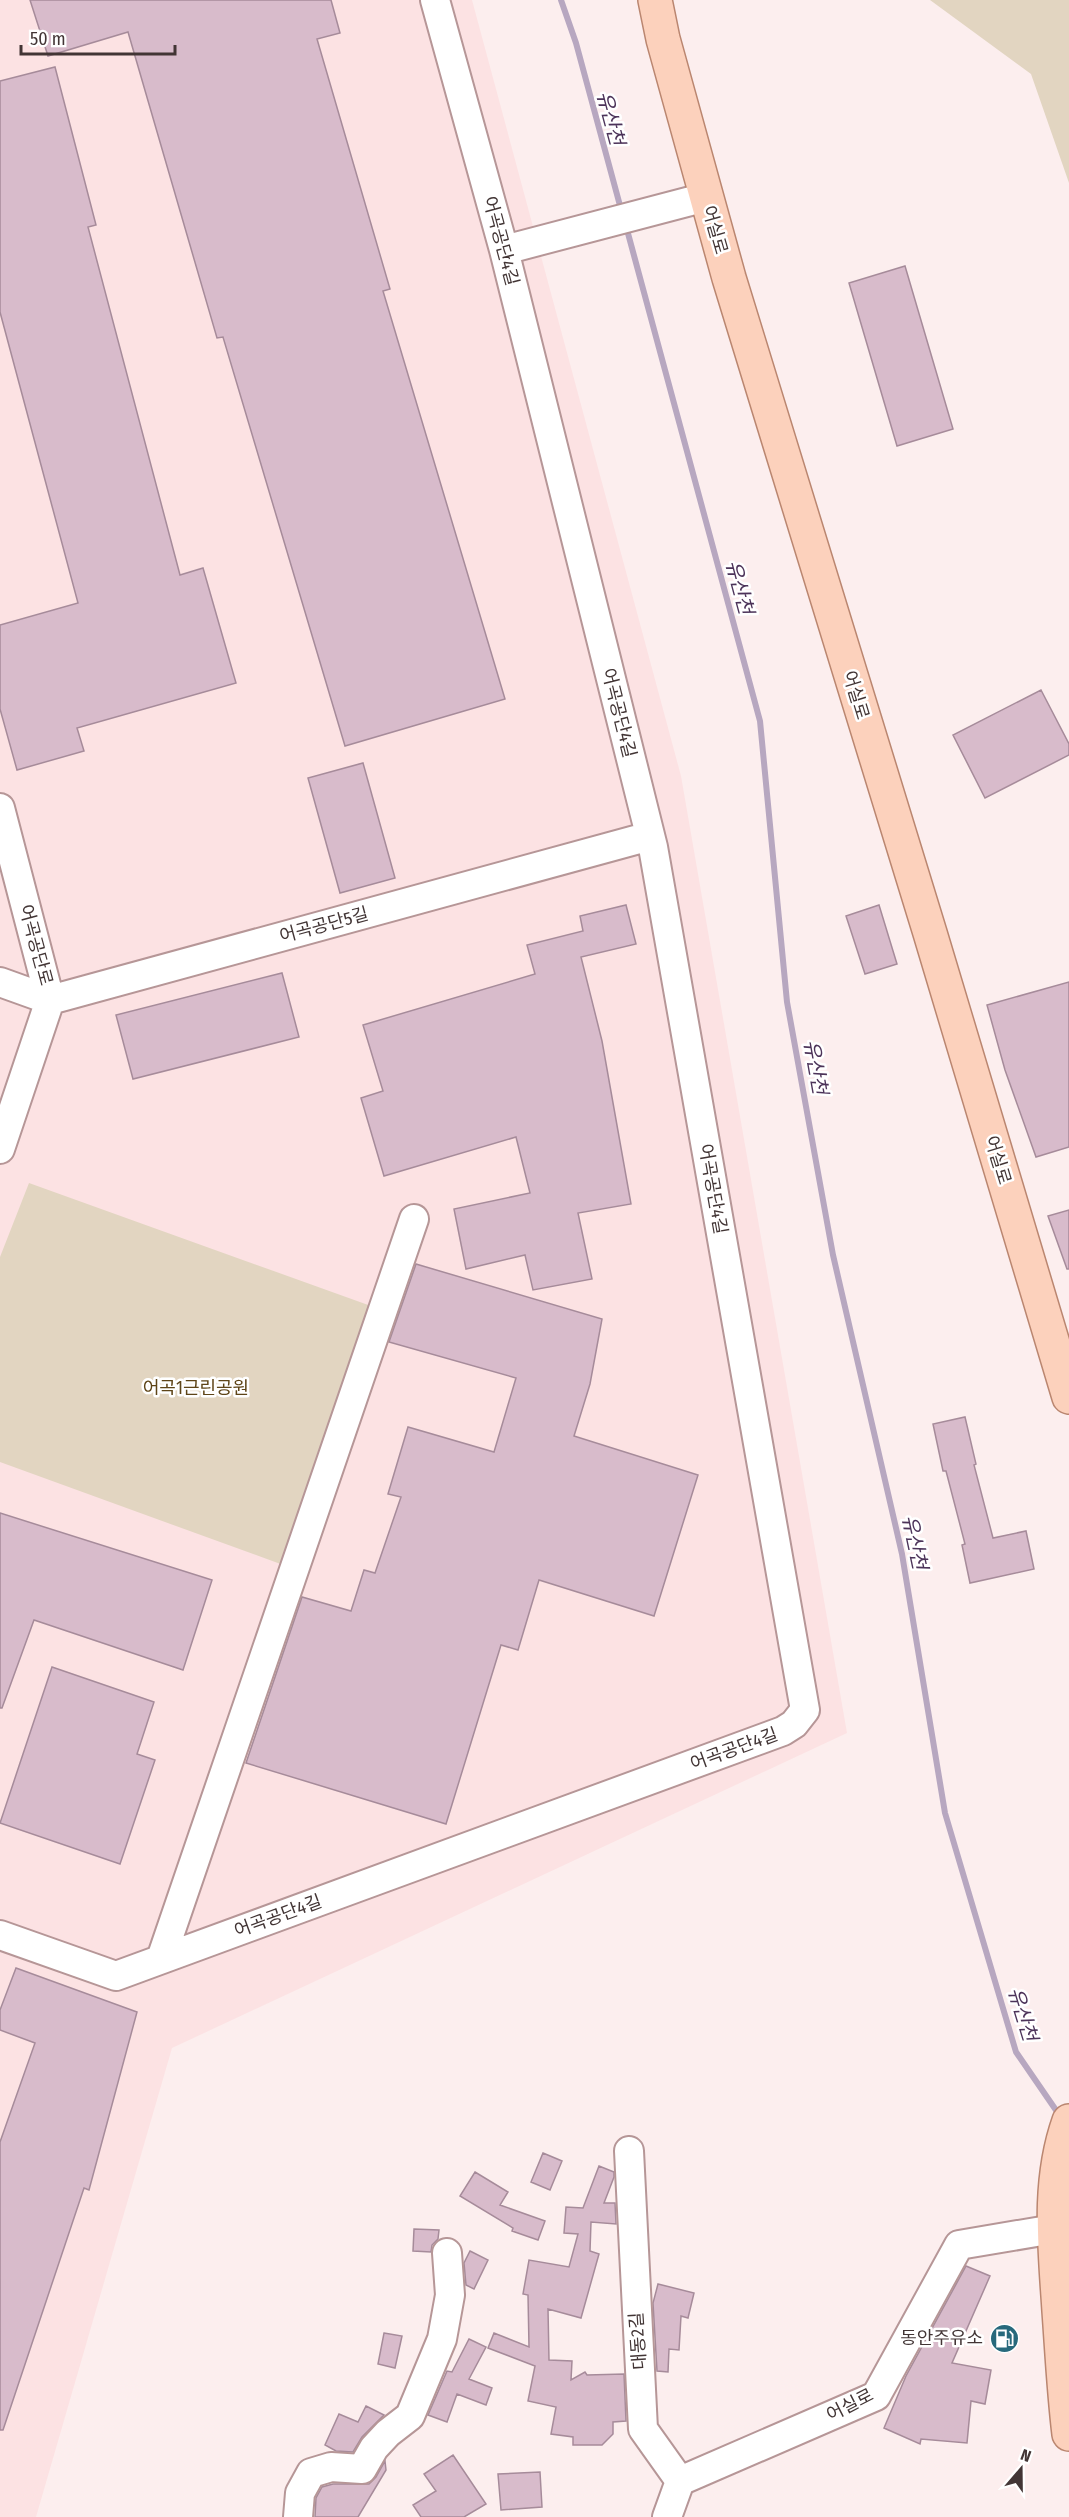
<svg xmlns="http://www.w3.org/2000/svg" width="1069" height="2517" font-family="'Fira Sans Condensed','Noto Sans KR',sans-serif">
<style>
.built{fill:#fce2e3}
.green{fill:#e2d5c1}
.lines{fill:none;stroke-linecap:round;stroke-linejoin:round}
.stream{stroke:#b7a7c0;stroke-width:6}
.building{fill:#d8bbcb;stroke:#a68b9a;stroke-width:1.5}
.minor-casing{stroke:#b69697;stroke-width:32}
.major-casing{stroke:#ba8670;stroke-width:36}
.minor{stroke:#fff;stroke-width:28}
.major{stroke:#fcd1bc;stroke-width:33}
.labels{text-anchor:middle;dominant-baseline:central;stroke-width:5;stroke-linejoin:round;paint-order:stroke}
.street-label{font-size:18px;fill:#423535;stroke:#fff}
.park-label{font-size:18px;fill:#5e4417;stroke:#fff}
.poi-label{font-size:18px;fill:#423535;stroke:#fff;text-anchor:end}
.water-label{font-size:20px;font-style:italic;fill:#4c3359;stroke:#fff}
</style>
<rect width="100%" height="100%" fill="#fceeee"/>
<path class="built" d="M0 0H472L681 776 847 1733 172 2048 36 2517H0Z"/>
<path class="green" d="M930 0H1069V183L1031 74Z
M29 1183 371 1306 286 1566 0 1462V1257Z"/>
<g class="lines">
<path class="stream" d="M561 0 576 43 622 213
M626 226 760 721 787 1002 833 1255 902 1554 945 1813 1016 2052 1060 2116"/>
</g>
<path class="building" d="M30 0H331L340 33 317 39 390 289 383 291 505 699 345 746 223 337 217 338 128 32 48 56Z
M55 67 96 225 88 227 180 575 203 568 236 683 77 728 84 751 17 770 0 709V625L78 603 0 312V81Z
M905 266 953 429 897 446 849 283Z
M1041 690 1069 744V755L985 798 953 735Z
M363 763 395 878 340 893 308 778Z
M626 905 636 944 581 957 602 1041 631 1204 578 1213 592 1279 533 1290 525 1255 466 1269 454 1209 530 1193 516 1137 384 1176 361 1098 383 1091 363 1025 535 974 527 945 583 931 580 916Z
M879 905 897 964 865 974 846 916Z
M282 973 299 1037 133 1079 116 1015Z
M1069 982V1147L1036 1157 1005 1070 987 1005Z
M1069 1210V1269H1067L1048 1216Z
M416 1264 602 1319 590 1384 574 1436 698 1475 654 1616 539 1580 518 1650 501 1645 446 1824 246 1763 302 1597 351 1611 364 1570 375 1573 401 1497 388 1494 408 1427 494 1452 516 1378 389 1342Z
M965 1417 976 1464 974 1465 993 1538 1026 1531 1034 1569 970 1583 962 1545 965 1544 946 1471H943L933 1424Z
M0 1513 212 1580 183 1670 34 1620 2 1708H0Z
M52 1667 154 1702 137 1754 155 1760 120 1864 0 1823Z
M16 1968 137 2012 89 2190 84 2188 3 2430H0V2142L35 2043 0 2030V2010Z
M543 2153 562 2161 550 2190 531 2182Z
M599 2166 614 2172V2177L604 2203H615L616 2224 591 2222 590 2251 599 2254 581 2318 548 2309 549 2360 572 2361 571 2380 585 2372 587 2375 624 2374 626 2421 613 2422V2434L602 2445H573V2437L551 2434 556 2407 528 2401 535 2366 488 2348 494 2333 529 2347 528 2295 523 2294 529 2260 569 2267 578 2234 564 2233 566 2207 583 2208Z
M475 2172 508 2192 500 2205 545 2221 538 2240 512 2231 513 2228 460 2196Z
M414 2229 439 2230 438 2239 432 2245 431 2252 413 2251Z
M470 2251 488 2260 474 2289 466 2285 464 2263Z
M966 2266 990 2276 952 2363 991 2370 985 2404 971 2401 967 2443 921 2439 920 2444 884 2428 906 2376Z
M658 2284 694 2293 688 2318 681 2316 679 2350 669 2349 668 2372 657 2371 653 2303Z
M384 2333 402 2336 395 2368 378 2364Z
M469 2339 486 2347 469 2379 492 2388 486 2405 457 2394 447 2422 428 2415 447 2371 452 2372Z
M366 2406 384 2415 362 2437 353 2452 336 2451 325 2445 339 2414 358 2422Z
M453 2455 486 2504 464 2517H421L413 2505 436 2491 424 2474Z
M385 2461 386 2470 358 2517H315L316 2498 322 2487 333 2484H369L376 2477Z
M540 2472 542 2507 501 2510 498 2474Z"/>
<g class="lines">
<defs>
<path id="minor" d="M504 250 706 197
M0 808 50 1000 0 1149
M0 982 50 1000 650 836
M0 1935 116 1976 783 1731 794 1724 805 1710 653 847 504 250 435 0
M161 1959 414 1219
M629 2151 643 2429 680 2481
M680 2481 876 2396 959 2245 1054 2229
M298 2517 300 2493 311 2473 331 2467 362 2469 374 2448 388 2433 410 2416 442 2339 450 2295 447 2253
M667 2517 680 2481"/>
<path id="major" d="M655 0 663 39 729 278 930 933 1069 1397
M1069 2121C1047 2183 1055 2247 1059 2311 1062 2352 1064 2393 1069 2434"/>
</defs>
<use href="#minor" class="minor-casing"/>
<use href="#major" class="major-casing"/>
<use href="#minor" class="minor"/>
<use href="#major" class="major"/>
</g>
<defs>
<symbol id="fuel-disc" viewBox="-11 -11 22 22"><circle r="9.5" fill="#27697c" stroke="#fff"/><path d="M-5.5-6h7V0h2V4h1.3V-2.5L3-4.5l.8-.8L6-3V5H2.5V1h-1V6h-7ZM-4.2-4.7v3.2H.2V-4.7Z" fill="#fff"/></symbol>
</defs>
<g fill-rule="evenodd">
<use href="#fuel-disc" x="988" y="2322" width="33" height="33"/>
</g>
<g class="labels">
<g class="street-label">
<text transform="translate(715 230) rotate(74)">어실로</text>
<text transform="translate(501 241) rotate(75)">어곡공단4길</text>
<text transform="translate(856 695) rotate(73)">어실로</text>
<text transform="translate(619 713) rotate(76)">어곡공단4길</text>
<text transform="translate(324 925) rotate(-15)">어곡공단5길</text>
<text transform="translate(36 945) rotate(75)">어곡공단로</text>
<text transform="translate(998 1160) rotate(73)">어실로</text>
<text transform="translate(713 1189) rotate(80)">어곡공단4길</text>
<text transform="translate(734 1749) rotate(-20)">어곡공단4길</text>
<text transform="translate(278 1916) rotate(-20)">어곡공단4길</text>
<text transform="translate(638 2341) rotate(-94)">대동2길</text>
<text transform="translate(850 2405) rotate(-27)">어실로</text>
</g>
<g class="park-label">
<text x="196" y="1388">어곡1근린공원</text>
</g>
<g class="poi-label">
<text x="983" y="2338">동안주유소</text>
</g>
<g class="water-label">
<text transform="translate(611 118) rotate(75)">유산천</text>
<text transform="translate(740 587) rotate(75)">유산천</text>
<text transform="translate(816 1067) rotate(80)">유산천</text>
<text transform="translate(915 1542) rotate(78)">유산천</text>
<text transform="translate(1023 2014) rotate(73)">유산천</text>
</g>
</g>
<g transform="translate(1021 2469) rotate(20)" stroke="#ffffff" stroke-width="4.5" paint-order="stroke">
<path d="M0-4.5L10 22L0 15L-10 22Z" fill="#423535"/>
<text y="-9" font-size="16" font-weight="bold" text-anchor="middle" fill="#423535">N</text>
</g>
<path d="M21 45v9h154v-9" fill="none" stroke="#423535" stroke-width="3"/>
<text x="30" y="45" font-size="18" fill="#423535" stroke="#ffffff" stroke-width="4.5" paint-order="stroke">50 m</text>
</svg>
